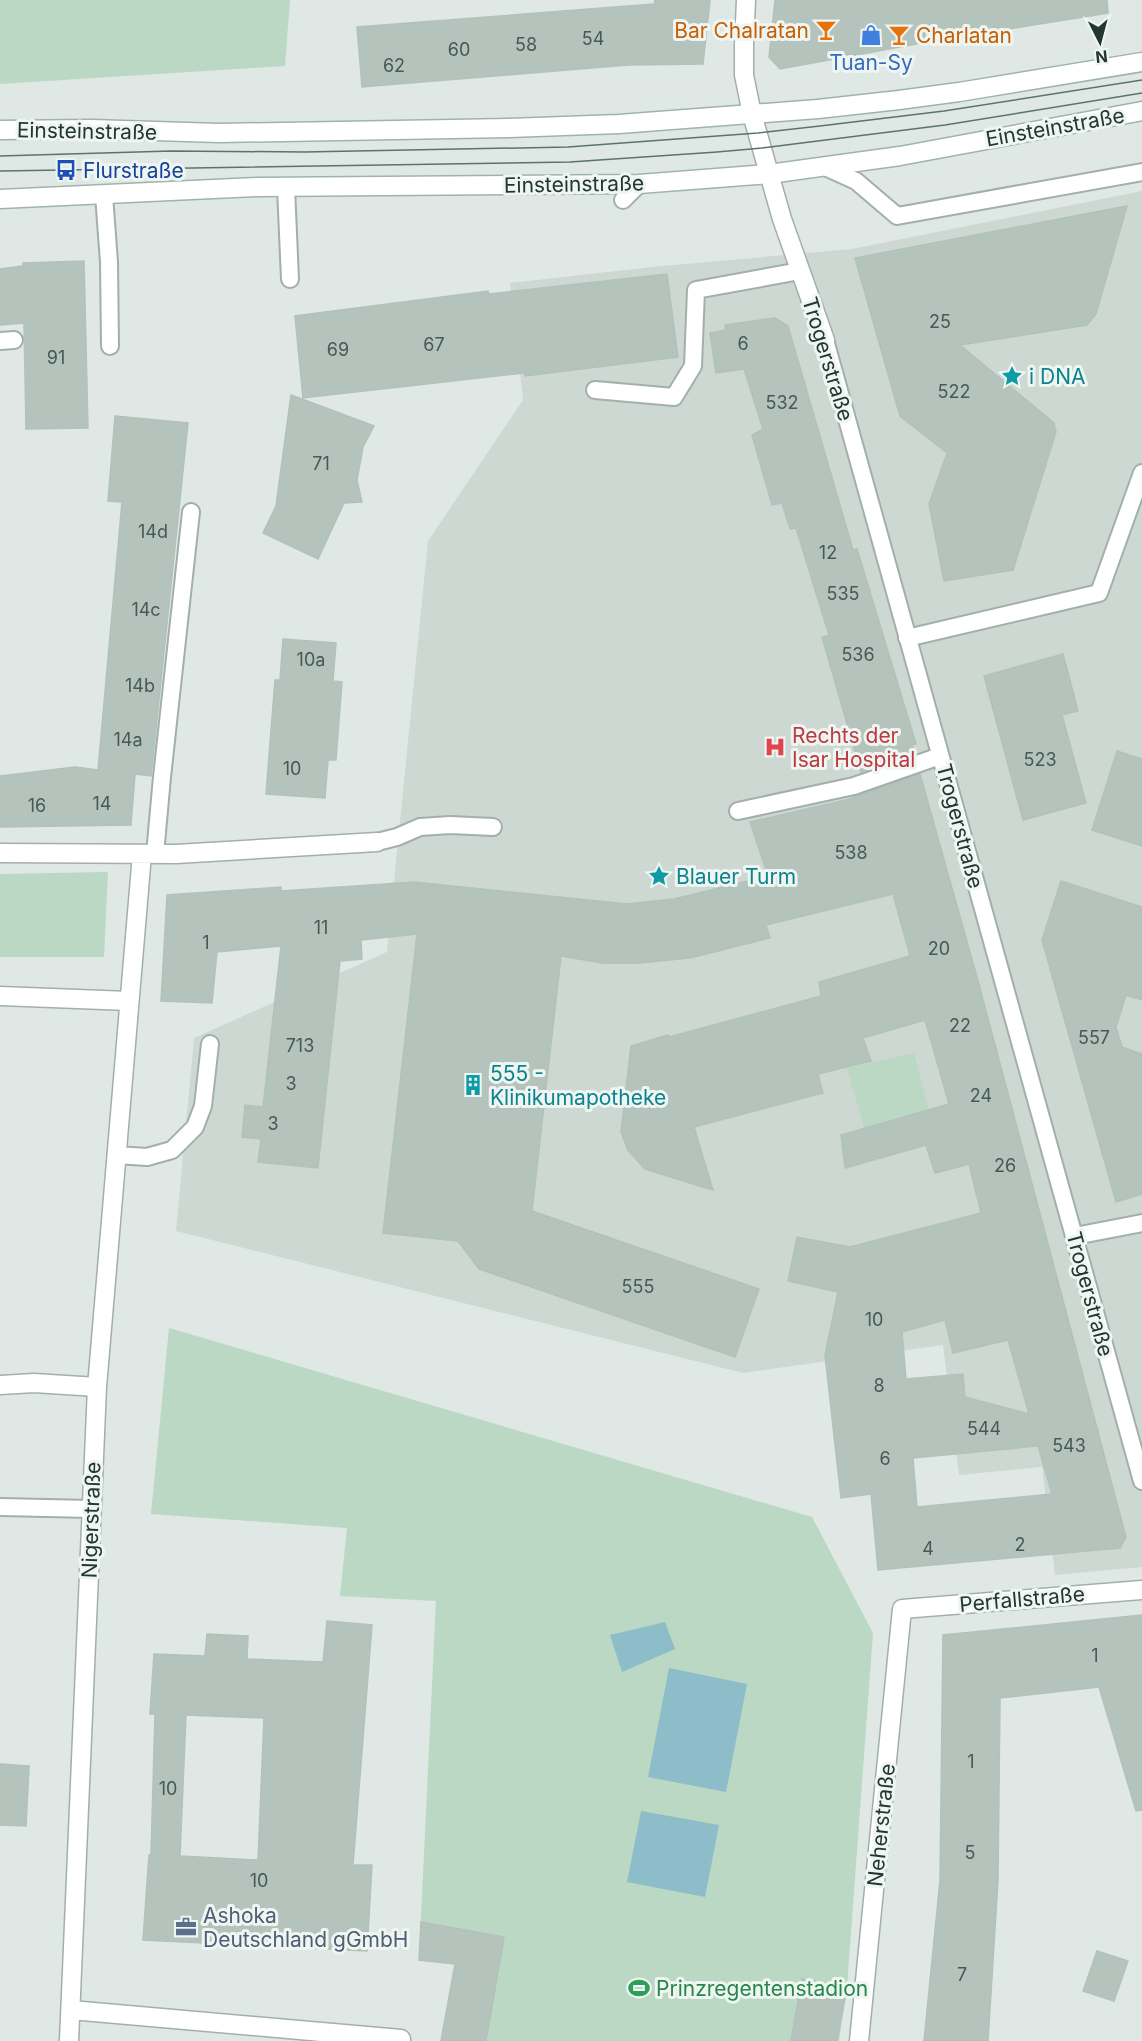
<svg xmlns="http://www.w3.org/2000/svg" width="1142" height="2041" font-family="Inter,sans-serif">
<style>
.built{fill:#cdd8d3}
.green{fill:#bad8c3}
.water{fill:#8cbdc8}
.building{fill:#b5c3bd;stroke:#b2c1bb;stroke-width:1.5;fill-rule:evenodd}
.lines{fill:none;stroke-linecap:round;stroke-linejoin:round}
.service-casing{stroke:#a3afab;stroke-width:20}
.minor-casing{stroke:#a3afab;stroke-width:21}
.secondary-casing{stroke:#9fb3ac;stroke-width:21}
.service{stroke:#fff;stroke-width:16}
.minor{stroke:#fff;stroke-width:18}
.secondary{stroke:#fff;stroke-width:18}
.tram{stroke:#5c726d;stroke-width:1.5}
.labels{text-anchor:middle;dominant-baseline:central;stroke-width:6;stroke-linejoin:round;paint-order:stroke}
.number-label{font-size:18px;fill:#475955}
.food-label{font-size:21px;fill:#c56008;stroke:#eff6f2;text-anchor:end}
.shop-label{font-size:21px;fill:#366cbe;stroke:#eff6f2}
.street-label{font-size:21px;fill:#223632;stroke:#eff6f2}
.transit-label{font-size:21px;fill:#164399;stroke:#eff6f2;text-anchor:start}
.culture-label{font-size:21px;fill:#0d838f;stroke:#eff6f2;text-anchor:start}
.health-label{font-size:21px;fill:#be3a42;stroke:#eff6f2;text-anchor:start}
.service-label{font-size:21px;fill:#4e5e75;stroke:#eff6f2;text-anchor:start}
.leisure-label{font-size:21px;fill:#27864d;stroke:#eff6f2;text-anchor:start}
</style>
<rect width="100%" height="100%" fill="#dfe8e4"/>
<path class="built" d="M1142 191V1567L1055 1575 1042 1467 959 1475 943 1345 743 1373 176 1231 194 1038 387 952 428 541 523 400 510 283 652 267 852 249Z"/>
<path class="green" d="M0 0H290L285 66 0 84Z
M108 872 104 957H0V874Z
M914 1053 929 1110 864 1128 847 1068Z
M169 1328 812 1517 873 1633 847 1987 839 2041H441L455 1964 419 1960 436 1601 340 1596 347 1528 151 1514Z"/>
<path class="water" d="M665 1622 675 1649 622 1672 610 1635Z
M669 1668 747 1684 726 1792 648 1777Z
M641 1811 719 1825 705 1897 627 1882Z"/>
<path class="building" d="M655 0H710L703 64 628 65 362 87 357 27 654 4Z
M775 0H1107L1108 13 927 42 780 69 769 57Z
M1127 206 1096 314 1087 325 960 345 1054 423 1056 432 1013 570 944 581 929 504 947 453 900 416 855 258Z
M84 261 88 428 26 429 24 323 0 325V269L23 266V263Z
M667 274 678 357 525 376 524 373 303 398 295 316 488 291 489 294Z
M775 318 788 326 853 550 857 549 916 744 912 745 915 754 861 772 822 637 829 635 796 528 790 529 782 503 772 505 752 435 763 429 744 369 716 373 710 333 726 330 725 325Z
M291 395 374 426 363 447 357 480 362 502 344 503 318 559 263 533 276 506Z
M115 416 188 423 151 776 135 774 131 825 0 827V776L75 767 98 770 122 502 108 501Z
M283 639 336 643 333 681 342 682 336 760H328L325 798 266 794 275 680H280Z
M1063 654 1078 711 1062 715 1086 803 1023 820 984 676Z
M1117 751 1142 759V846L1092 830Z
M920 774 978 981 1126 1537 1120 1548 878 1570 871 1494 841 1498 825 1355 838 1292 788 1281 797 1237 850 1247 981 1213 969 1164 935 1173 926 1145 845 1168 841 1135 949 1104 925 1020 863 1038 871 1061 818 1074 823 1093 694 1127 713 1190 645 1169 628 1150 621 1132 631 1046 668 1035 669 1037 821 996 819 982 910 956 893 894 766 925 770 938 690 958 639 963H602L561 956 532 1211 759 1289 735 1357 479 1269 458 1241 383 1233 417 934 361 940 362 959 340 961 318 1168 258 1162 261 1139 242 1137 245 1105 263 1107 281 946 217 952 212 1003 161 1001 167 895 281 887V891L414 882 627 904 674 899 768 876 750 822 846 800ZM945 1320 953 1353 1008 1340 1029 1414 965 1397 963 1374 906 1379 902 1332ZM1038 1446 1052 1494 917 1507 913 1458Z
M1061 881 1142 907V1000L1126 995 1116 1027 1122 1047 1142 1054V1194L1116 1202 1042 940Z
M1142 1615V1810L1136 1811 1099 1687 1000 1698 998 1881 988 2041H924L940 1880 943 1635Z
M327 1621 372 1625 353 1865H372L367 1951 143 1940 149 1855H151L155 1714H150L154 1654 205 1656 207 1634 248 1636 247 1659 323 1662ZM186 1715 264 1718 258 1860 180 1856Z
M0 1764 29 1766 26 1826 0 1825Z
M421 1922 504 1937 486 2041H441L455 1964 419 1960Z
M1097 1951 1128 1961 1114 2001 1083 1991Z
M802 1979 847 1987 837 2041H791Z"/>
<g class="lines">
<defs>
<path id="service" d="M825 167 856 181 897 216 1142 172
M286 188 290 279
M104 195 109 262 110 346
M623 200 639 184
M825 340 1142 1481
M0 341 14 340
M595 390 674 397 693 366 696 290 800 271
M907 638 1099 593 1142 473
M738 811 854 786 940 756
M377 842 397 837 420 827 450 825 493 827
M155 854 162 777 191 512
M116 1155 147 1157 172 1150 195 1127 203 1106 210 1044
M1075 1236 1142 1223
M0 1507 92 1509"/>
<path id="minor" d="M746 0 744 45V75L752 114 782 219 825 340
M0 853 176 854 377 842
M0 996 129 1001
M0 1385 34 1383 97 1387
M71 2010 401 2039V2041
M69 2041 97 1387 142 854
M859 2041 902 1609 1142 1590"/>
<path id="secondary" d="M0 130 91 129 219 133 509 128 619 124 818 109 899 100 959 92 1142 62
M0 199 258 187 639 184 769 174 900 156 1142 111"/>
</defs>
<use href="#service" class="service-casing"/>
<use href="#minor" class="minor-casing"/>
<use href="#secondary" class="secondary-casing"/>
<use href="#service" class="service"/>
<use href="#minor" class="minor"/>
<use href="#secondary" class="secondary"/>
<path class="tram" d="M0 156 171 151 304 152 568 147 758 133 820 126 944 111 1142 80
M0 171 570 162 717 152 762 148 945 125 1142 93"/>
</g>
<defs>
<symbol id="bar-bare" viewBox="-9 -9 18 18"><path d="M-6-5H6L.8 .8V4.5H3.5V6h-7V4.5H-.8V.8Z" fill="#e8710a" stroke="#eff6f2" stroke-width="2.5" paint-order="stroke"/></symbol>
<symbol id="shop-bare" viewBox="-9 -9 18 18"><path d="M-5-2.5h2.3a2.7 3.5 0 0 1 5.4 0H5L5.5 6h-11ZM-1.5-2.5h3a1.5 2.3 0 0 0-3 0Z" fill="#3f7fe0" stroke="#eff6f2" stroke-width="2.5" paint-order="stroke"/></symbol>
<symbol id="bus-bare" viewBox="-9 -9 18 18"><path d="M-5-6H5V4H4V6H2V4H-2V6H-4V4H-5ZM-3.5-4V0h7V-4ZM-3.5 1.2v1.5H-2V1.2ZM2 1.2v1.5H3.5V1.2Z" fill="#1a4fb4" stroke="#eff6f2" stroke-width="2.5" paint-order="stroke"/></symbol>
<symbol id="sight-bare" viewBox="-9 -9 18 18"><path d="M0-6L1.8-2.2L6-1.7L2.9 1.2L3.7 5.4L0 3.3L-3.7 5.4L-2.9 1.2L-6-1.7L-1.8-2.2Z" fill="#0f9aa8" stroke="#eff6f2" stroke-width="2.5" paint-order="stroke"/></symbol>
<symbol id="hospital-bare" viewBox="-9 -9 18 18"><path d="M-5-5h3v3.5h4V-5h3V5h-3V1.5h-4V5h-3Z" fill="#e0444e" stroke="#eff6f2" stroke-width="2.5" paint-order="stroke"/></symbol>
<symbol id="building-bare" viewBox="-9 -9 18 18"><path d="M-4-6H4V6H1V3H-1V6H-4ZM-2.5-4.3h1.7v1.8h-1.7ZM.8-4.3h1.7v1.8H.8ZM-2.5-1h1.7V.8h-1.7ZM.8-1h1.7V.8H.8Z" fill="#0f9aa8" stroke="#eff6f2" stroke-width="2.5" paint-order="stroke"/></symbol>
<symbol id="office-bare" viewBox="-9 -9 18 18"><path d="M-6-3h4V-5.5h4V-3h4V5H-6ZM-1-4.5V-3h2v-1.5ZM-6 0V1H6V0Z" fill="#5c6f8a" stroke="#eff6f2" stroke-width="2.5" paint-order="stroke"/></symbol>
<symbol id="stadium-bare" viewBox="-9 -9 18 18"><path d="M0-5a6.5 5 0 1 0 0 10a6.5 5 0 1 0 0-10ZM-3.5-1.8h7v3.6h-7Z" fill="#2e9e5b" stroke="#eff6f2" stroke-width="2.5" paint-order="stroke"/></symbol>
</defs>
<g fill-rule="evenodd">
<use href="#bar-bare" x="811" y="15" width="30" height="30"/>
<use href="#shop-bare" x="856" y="20" width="30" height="30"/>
<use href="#bar-bare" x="884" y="20" width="30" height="30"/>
<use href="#bus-bare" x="51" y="155" width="30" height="30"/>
<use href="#sight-bare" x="997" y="361" width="30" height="30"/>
<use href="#hospital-bare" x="760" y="732" width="30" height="30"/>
<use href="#sight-bare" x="644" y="861" width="30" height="30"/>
<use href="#building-bare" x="458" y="1070" width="30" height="30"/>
<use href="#office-bare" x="171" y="1912" width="30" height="30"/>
<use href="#stadium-bare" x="624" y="1973" width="30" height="30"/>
</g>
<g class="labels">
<g class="number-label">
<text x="593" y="38">54</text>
<text x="526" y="44">58</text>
<text x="459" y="49">60</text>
<text x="394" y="65">62</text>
<text x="940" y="321">25</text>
<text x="743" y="343">6</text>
<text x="434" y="344">67</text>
<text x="338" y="349">69</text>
<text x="56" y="357">91</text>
<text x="954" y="391">522</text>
<text x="782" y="402">532</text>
<text x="321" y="463">71</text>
<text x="153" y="531">14d</text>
<text x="828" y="552">12</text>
<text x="843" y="593">535</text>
<text x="146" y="609">14c</text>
<text x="858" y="654">536</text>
<text x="311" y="659">10a</text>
<text x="140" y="685">14b</text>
<text x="128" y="739">14a</text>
<text x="1040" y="759">523</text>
<text x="292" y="768">10</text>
<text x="102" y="803">14</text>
<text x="37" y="805">16</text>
<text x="851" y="852">538</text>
<text x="321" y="927">11</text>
<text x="206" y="942">1</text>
<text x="939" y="948">20</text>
<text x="960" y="1025">22</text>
<text x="1094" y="1037">557</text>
<text x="300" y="1045">713</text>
<text x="291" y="1083">3</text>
<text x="981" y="1095">24</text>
<text x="273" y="1123">3</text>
<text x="1005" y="1165">26</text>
<text x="638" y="1286">555</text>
<text x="874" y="1319">10</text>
<text x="879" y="1385">8</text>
<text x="984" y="1428">544</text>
<text x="1069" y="1445">543</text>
<text x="885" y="1458">6</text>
<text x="1020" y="1544">2</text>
<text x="928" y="1548">4</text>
<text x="1095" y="1655">1</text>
<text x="971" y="1761">1</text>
<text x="168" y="1788">10</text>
<text x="970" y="1852">5</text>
<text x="259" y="1880">10</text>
<text x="962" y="1974">7</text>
</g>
<g class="food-label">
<text x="809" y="30">Bar Chalratan</text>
<text x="916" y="35" text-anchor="start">Charlatan</text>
</g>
<g class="shop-label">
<text x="871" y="62">Tuan-Sy</text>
</g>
<g class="street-label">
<text transform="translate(1055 127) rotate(-10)">Einsteinstraße</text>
<text transform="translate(87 131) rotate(1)">Einsteinstraße</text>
<text transform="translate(574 184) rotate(-1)">Einsteinstraße</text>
<text transform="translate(828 359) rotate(73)">Trogerstraße</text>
<text transform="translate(960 826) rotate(75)">Trogerstraße</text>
<text transform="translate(1090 1294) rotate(75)">Trogerstraße</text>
<text transform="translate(91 1520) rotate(-88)">Nigerstraße</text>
<text transform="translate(1022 1599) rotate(-5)">Perfallstraße</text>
<text transform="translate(881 1825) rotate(-84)">Neherstraße</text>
</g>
<g class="transit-label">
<text x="83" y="170">Flurstraße</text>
</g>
<g class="culture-label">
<text x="1029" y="376">i DNA</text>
<text x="676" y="876">Blauer Turm</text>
<text x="490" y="1073">555 -<tspan x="490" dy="24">Klinikumapotheke</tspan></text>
</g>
<g class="health-label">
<text x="792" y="735">Rechts der<tspan x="792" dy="24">Isar Hospital</tspan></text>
</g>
<g class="service-label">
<text x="203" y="1915">Ashoka<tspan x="203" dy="24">Deutschland gGmbH</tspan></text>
</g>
<g class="leisure-label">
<text x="656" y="1988">Prinzregentenstadion</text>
</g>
</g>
<g transform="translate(1100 42) rotate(174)" stroke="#eff6f2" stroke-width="4.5" paint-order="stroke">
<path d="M0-4.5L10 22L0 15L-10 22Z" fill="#223632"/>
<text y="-9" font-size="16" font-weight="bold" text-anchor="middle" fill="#223632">N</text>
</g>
</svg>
